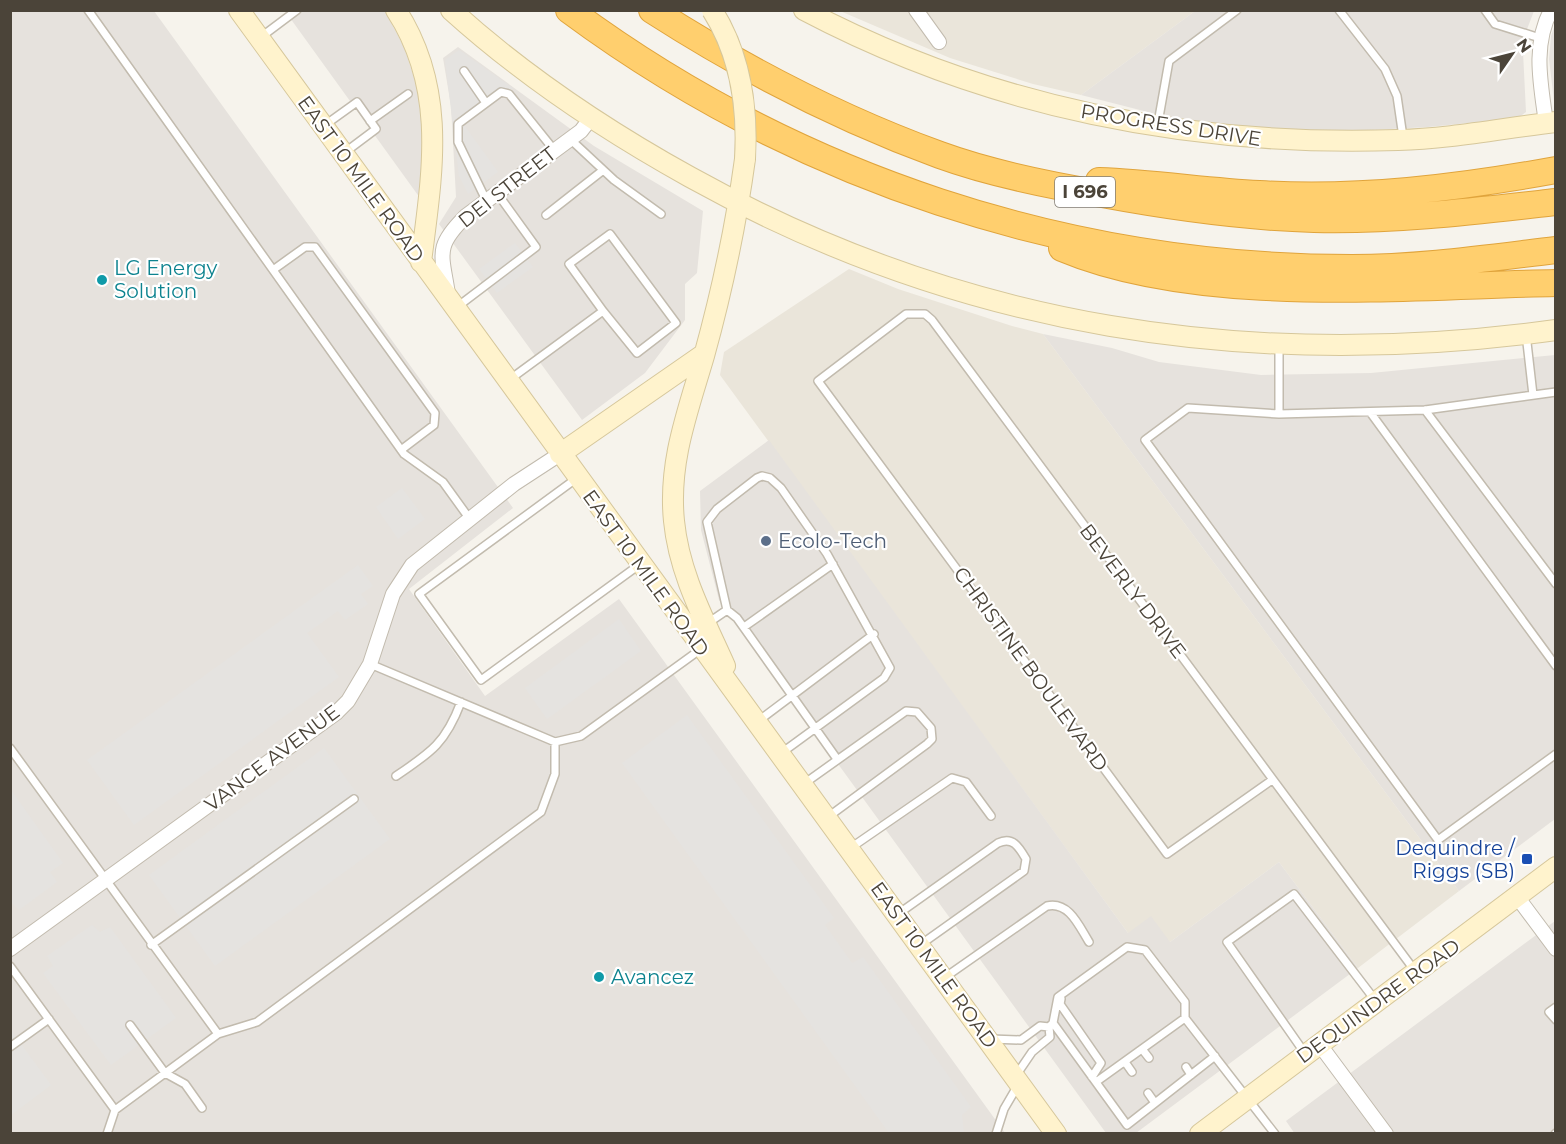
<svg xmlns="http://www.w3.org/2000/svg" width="1566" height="1144" font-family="Montserrat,sans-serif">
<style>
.residential{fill:#eae5da}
.industrial{fill:#e6e2dd}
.parking{fill:#e5e3e0}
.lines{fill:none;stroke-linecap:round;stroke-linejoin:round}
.service-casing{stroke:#c2bbae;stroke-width:10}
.minor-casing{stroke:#c2bbae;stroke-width:16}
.secondary-casing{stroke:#d6c79b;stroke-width:22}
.motorway-casing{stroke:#e0a43c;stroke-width:28}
.service{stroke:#fff;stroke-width:7}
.minor{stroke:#fff;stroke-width:14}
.secondary{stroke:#fff3cd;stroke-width:20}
.motorway{stroke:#ffcf6e;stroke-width:26}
.secondary-bridge-casing{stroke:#d6c79b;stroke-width:22;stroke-linecap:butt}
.secondary-bridge{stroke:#fff3cd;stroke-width:20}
.culture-dot{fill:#0f9aa8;stroke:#fff;stroke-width:2}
.service-dot{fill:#5c6f8a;stroke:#fff;stroke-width:2}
.transit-dot{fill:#1a4fb4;stroke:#fff;stroke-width:2}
.labels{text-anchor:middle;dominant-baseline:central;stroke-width:4.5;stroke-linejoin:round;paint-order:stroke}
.shield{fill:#fff;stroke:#817c74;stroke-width:1.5}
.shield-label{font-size:18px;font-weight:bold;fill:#4b4439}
.street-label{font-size:20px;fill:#4b4439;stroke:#fff}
.culture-label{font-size:20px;fill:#0d838f;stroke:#fff;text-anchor:start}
.service-label{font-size:20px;fill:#4e5e75;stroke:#fff;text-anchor:start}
.transit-label{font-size:20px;fill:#164399;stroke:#fff;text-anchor:end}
</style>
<rect width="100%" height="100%" fill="#f6f3ec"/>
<path class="residential" d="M840 11H1195L1081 95 1033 84 950 58Z
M849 269 898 289 1012 326 1043 334 1459 891 1358 968 1279 862 1170 942 1128 933 720 375 724 352Z"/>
<path class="industrial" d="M10 11H154L513 508 409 589 485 696 619 599 1005 1133H11Z
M285 11H385L404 47 417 86 423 115 424 161 420 198Z
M1195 11H1534L1524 37 1523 52 1526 112 1518 118 1428 127 1335 132 1265 130 1191 123 1081 95Z
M1555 25H1556L1555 110 1549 59 1551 36Z
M458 47 594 146 703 211 697 273 685 284V320L645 373 582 420 439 224 456 197 451 106 443 58Z
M1043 334 1112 348 1159 362 1261 375 1371 373 1555 355V819L1459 891Z
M769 440 1128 933 1151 916 1170 942 1279 862 1358 968 1136 1133H1106L719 600 701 530 700 491Z
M1555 921V1133L1295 1134 1286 1121Z"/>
<path class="parking" d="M459 50 513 88 464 125 498 172 468 194 459 176 445 60Z
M515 243 533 267 497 293 479 269Z
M402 488 425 519 398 539 376 507Z
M358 565 373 586 361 594 368 604 345 620 338 611 307 633 339 677 134 825 87 760Z
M619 619 641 651 547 719 525 688Z
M687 715 834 918 825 925 852 963 863 957 971 1107 962 1115 964 1133H889L622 763Z
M324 748 390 839 215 966 149 875Z
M11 790 63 863 50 872 57 882 19 910 11 902Z
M92 925 100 932 110 927 176 1018 111 1065 43 973 53 966 47 956Z
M10 1029 51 1085 11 1115H10Z"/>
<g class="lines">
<defs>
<path id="service" d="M88 10 404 454 443 482 469 518
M1339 10 1385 69 1397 96 1403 137
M1485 10 1495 24 1540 38
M261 37 297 10
M464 71 486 103
M370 121 408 94
M1158 123 1169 61 1237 10
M325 125 357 102 376 129 344 153
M570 139 614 180 661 214
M486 200 458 142V124L501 92 509 94 554 150
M546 215 602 171
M273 270 305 247H315L435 413 434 425 401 450
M457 307 536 247 497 193
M1526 334 1533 395
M509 380 603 311 637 353 676 323 610 234 569 264 603 311
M1556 392 1425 410 1279 414 1188 408 1145 440 1438 840 1556 754
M1425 410 1556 584
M1370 412 1556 666
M1279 414V346
M577 478 419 594 481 680 639 565
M727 610 707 522 717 509 757 478 762 476 770 478 781 488 827 554 890 668 884 678 780 754
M708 623 727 610 737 618 837 759
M744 627 833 564
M370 664 555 742 581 736 701 649
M757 722 874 634
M10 748 218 1034
M396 776C432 752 446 742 461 702
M1272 780 1167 854 818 381 906 314H925L932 320 1415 971
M805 783 906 711 917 712 931 728 932 739 927 744 828 817
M849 849 952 778 966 782 991 816
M898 914 998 843C1013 836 1019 847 1026 859L1024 871 920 945
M151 945 354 799
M10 966 115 1110
M944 978 1047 906C1069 901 1079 926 1089 942
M1061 999 1060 1004 1101 1063 1092 1077
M1556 1007 1549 1012 1556 1020
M1053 1023 1127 1125 1215 1056
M130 1025 165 1073 185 1084 202 1108
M991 1039 1021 1040 1040 1026 1049 1027
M10 1047 49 1019
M1142 1049 1149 1058
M1304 1052 1227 942 1294 894 1375 1000
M1125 1062 1132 1072
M1186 1067 1191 1075
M1017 1074 1032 1052 1050 1037 1049 1027 1053 1023 1058 997 1127 947 1145 950 1185 1002V1018L1275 1134
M1096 1082 1185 1018
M1148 1093 1155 1103
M107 1134 115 1110 218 1034 257 1022 541 812 555 774V742
M996 1134 1004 1109 1018 1085
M1555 1134 1556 1133"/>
<path id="minor" d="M916 10 939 42
M1546 123C1541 85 1532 46 1551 10
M448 294C442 254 434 247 466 216L581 131 591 118
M1518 898 1556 949
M10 949 336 713 348 701 370 664 393 594 412 565 514 484 560 454
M1320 1045 1386 1134"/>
<path id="secondary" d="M239 10 1056 1134
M396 10C448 90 432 174 421 262
M451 10C523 75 605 130 690 177 962 328 1249 372 1556 330
M804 10C988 107 1191 147 1398 140 1450 139 1504 128 1556 122
M560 454 704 354
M725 666C704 619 679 573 674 521 668 462 688 411 704 356 722 291 736 225 745 159
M1200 1134 1556 867"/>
<path id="motorway" d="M569 10C796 178 1069 268 1352 268 1420 268 1488 258 1556 250
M652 10C744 69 838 118 940 155 992 174 1048 185 1102 194 1172 207 1242 217 1314 219 1395 221 1476 211 1556 202
M1099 181C1153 183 1205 191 1259 194 1358 200 1458 188 1556 170
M1062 248C1200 306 1406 286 1556 283"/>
</defs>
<use href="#service" class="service-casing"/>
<use href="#minor" class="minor-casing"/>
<use href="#secondary" class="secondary-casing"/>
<use href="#motorway" class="motorway-casing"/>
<use href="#service" class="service"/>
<use href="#minor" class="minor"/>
<use href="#secondary" class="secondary"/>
<use href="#motorway" class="motorway"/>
<defs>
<path id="secondary-bridge" d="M712 10C740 54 748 108 745 159"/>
</defs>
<use href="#secondary-bridge" class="secondary-bridge-casing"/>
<use href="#secondary-bridge" class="secondary-bridge"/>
</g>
<g class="culture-dot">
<circle cx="102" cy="280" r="6"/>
<circle cx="599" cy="977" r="6"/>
</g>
<circle class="service-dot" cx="766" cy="541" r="6"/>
<rect class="transit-dot" x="1521" y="853" width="12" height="12" rx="3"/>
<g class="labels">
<rect class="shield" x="1055" y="177" width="60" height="30" rx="4.5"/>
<g class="shield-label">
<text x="1085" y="192">I 696</text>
</g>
<g class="street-label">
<text transform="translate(1171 125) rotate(9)">PROGRESS DRIVE</text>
<text transform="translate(361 179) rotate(54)">EAST 10 MILE ROAD</text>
<text transform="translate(507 187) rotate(-38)">DEI STREET</text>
<text transform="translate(646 573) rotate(54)">EAST 10 MILE ROAD</text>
<text transform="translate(1133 591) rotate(53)">BEVERLY DRIVE</text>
<text transform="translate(1031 669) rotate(54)">CHRISTINE BOULEVARD</text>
<text transform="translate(272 758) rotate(-37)">VANCE AVENUE</text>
<text transform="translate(934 965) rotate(54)">EAST 10 MILE ROAD</text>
<text transform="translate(1378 1001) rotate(-36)">DEQUINDRE ROAD</text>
</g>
<g class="culture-label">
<text x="114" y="268">LG Energy<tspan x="114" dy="23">Solution</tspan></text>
<text x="611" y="977">Avancez</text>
</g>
<g class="service-label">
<text x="778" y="541">Ecolo-Tech</text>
</g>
<g class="transit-label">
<text x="1515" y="848">Dequindre /<tspan x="1515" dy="23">Riggs (SB)</tspan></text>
</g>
</g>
<rect width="1566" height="1144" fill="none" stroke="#4b4439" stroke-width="24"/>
<g transform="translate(1512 54) rotate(55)" stroke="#ffffff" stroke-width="4.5" paint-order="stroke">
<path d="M0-4.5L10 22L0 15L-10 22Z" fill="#4b4439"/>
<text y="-9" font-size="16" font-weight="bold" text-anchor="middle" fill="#4b4439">N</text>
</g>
</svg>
